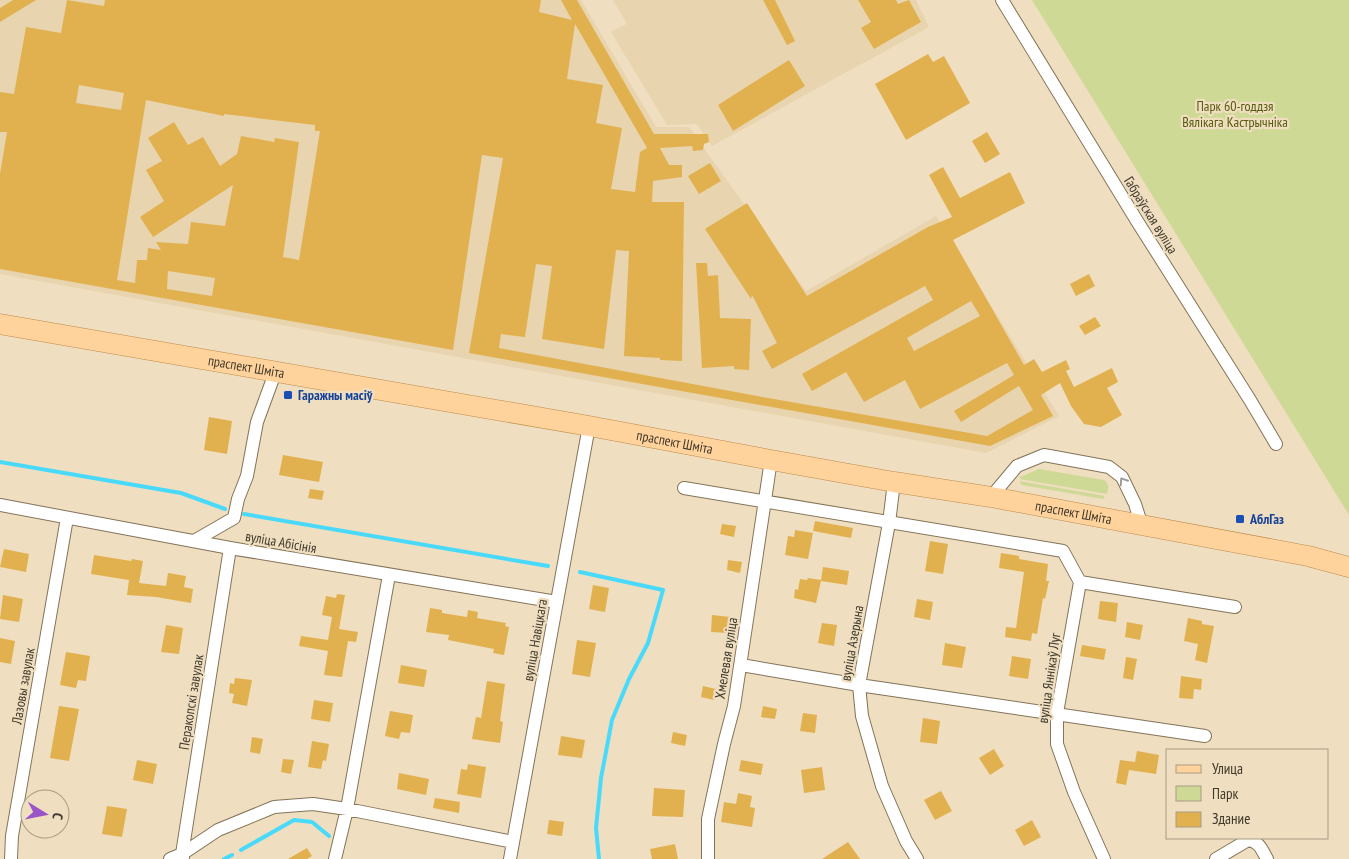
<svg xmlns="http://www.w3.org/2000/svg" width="1349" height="859" font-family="'PT Sans Narrow',sans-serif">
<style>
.built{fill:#e8d4ae}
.green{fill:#cfd996}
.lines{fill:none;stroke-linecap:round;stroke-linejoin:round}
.stream{stroke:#49dafb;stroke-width:4}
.building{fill:#e2b14f;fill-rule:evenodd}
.minor-casing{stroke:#837459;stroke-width:14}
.primary-casing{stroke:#bc8a4a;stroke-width:21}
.minor{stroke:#fff;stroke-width:12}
.primary{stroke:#ffd39b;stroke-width:20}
.oneway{stroke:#9f9c96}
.transit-dot{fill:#1a4fb4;stroke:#efdebf;stroke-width:2}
.labels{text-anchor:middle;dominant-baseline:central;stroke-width:4.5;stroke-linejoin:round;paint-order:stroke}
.park-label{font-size:14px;fill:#555b0f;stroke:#efdebf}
.street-label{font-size:14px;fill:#3f392d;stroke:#efdebf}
.transit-label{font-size:14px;font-weight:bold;fill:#164399;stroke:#efdebf;text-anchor:start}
</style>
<rect width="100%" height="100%" fill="#efdebf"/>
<path class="built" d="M0 0H581L656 127H689L806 291 936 216 1059 416 986 453 0 274Z
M613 0H916L929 27 712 146 697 124 667 125 611 32 627 24Z"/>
<path class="green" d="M1032 0H1349V515Z
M1039 469 1104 480C1109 484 1109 488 1107 494L1020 479V477Z
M1019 481 1105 496 1103 499 1022 485Z"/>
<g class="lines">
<path class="stream" d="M0 462 181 493 225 509
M244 514 548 566
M580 572 663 590 648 643 629 679 612 720 601 778 596 828 599 859
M241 850 294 820 312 822 329 836
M224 859 232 855"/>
</g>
<path class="building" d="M13 0H36L0 22V8Z
M67 0 104 6 105 0H541L539 12 572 20 561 0H577L654 134H708L709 142 704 144 703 150 693 151 692 146 660 148 669 165H682V177L653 181 652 202H684L682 361 660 360V358L624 356 629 251 616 250 604 349 542 339 552 266 536 264 525 337 501 334 499 348 768 398 987 436 1033 410 1019 386 961 422 954 411 1014 375 1007 363 920 409 905 380 864 402 846 372 812 391 802 374 933 300 925 286 772 369 762 351 777 343 752 295 751 299 705 229 747 203 807 296 928 227 952 217 929 175 943 167 960 198 1010 172 1025 203 953 240 1024 365 1034 359 1042 372 1066 360 1070 369 1066 371 1074 387 1112 368 1118 382 1107 388 1122 415 1101 427 1084 424 1071 406 1060 383 1041 395 1053 416 990 446 469 353 503 158 482 155 453 350 0 269V174L7 132H0V92L14 94 26 27 61 33ZM575 24 647 148 640 152 635 192 611 189 622 128 596 123 603 85 567 79ZM79 85 124 93 121 110 76 103ZM146 100 224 116V114L315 125V131H320L299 260 283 257 299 142 275 138 274 142 241 136 237 154 220 166 203 137 188 145 174 122 148 138 162 161 146 170 164 201 140 217 153 237 233 185 225 226 191 222 188 244 156 242 161 250 148 248 147 260H137L135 283 117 280ZM168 271 215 278 212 296 167 289ZM971 301 980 316 914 351 907 338Z
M763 0H775L795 41 787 45Z
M858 0H896L898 4 909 0 921 22 874 49 861 28 871 22Z
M928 54 933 62 944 56 970 103 906 140 875 84Z
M789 60 805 86 733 131 718 105Z
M987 132 1000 154 985 163 972 141Z
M710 163 721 181 699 194 688 176Z
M696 263H707L708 276 718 275 720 318 751 319 749 370 734 369V366L702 368Z
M1089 274 1095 286 1076 296 1070 284Z
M1095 317 1101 326 1085 335 1079 326Z
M209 417 232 421 227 454 204 450Z
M283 455 323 462 319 482 279 475Z
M310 489 324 491 322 500 308 498Z
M815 521 853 528 851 538 813 531Z
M722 524 736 526 734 537 720 534Z
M795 530 813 533 808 559 785 555 788 536 794 537Z
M930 541 948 544 943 574 925 571Z
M4 549 29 554 26 572 0 567Z
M1001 553 1019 556V559L1048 564 1046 581H1049L1045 599 1043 598 1037 634 1032 633 1031 641 1005 637 1006 627 1016 628 1024 572 999 568Z
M94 555 131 561 132 559 143 561 139 583 166 586 168 573 186 576 184 587 193 589 191 603 156 597 127 595 129 580 91 574Z
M728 560 742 562 740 573 727 570Z
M823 567 849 571 847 585 821 581 816 603 794 598 795 589 798 590 800 579 807 580 808 578 821 580Z
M593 585 609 588 605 612 589 609Z
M337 594 345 595 339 629 358 632 356 642 348 641 342 677 324 675 328 651 299 646 301 636 328 640 332 617 322 615 326 596 336 598Z
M3 595 23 599 19 622 0 619Z
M917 599 933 602 930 620 914 617Z
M1100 601 1118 603 1116 622 1098 619Z
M430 608 442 610V613L467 617 468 610 478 612 477 618 506 623 505 626 509 627 504 655 493 653 494 649 448 640 449 635 426 632Z
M712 615 730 617 728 633 711 632Z
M1188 618 1202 621V624L1214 626 1207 663 1195 660 1198 644 1184 641Z
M1127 622 1143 625 1140 640 1125 637Z
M822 623 837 625 834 646 818 643Z
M166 625 183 628 179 654 161 652Z
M0 638 15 641 11 664 0 662Z
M577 640 596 643 590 677 572 674Z
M945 643 966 647 962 668 942 665Z
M1082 645 1106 649 1104 660 1080 656Z
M66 652 90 656 86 681 78 680 76 688 60 685Z
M1012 656 1031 659 1028 679 1009 676Z
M1126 657 1137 659 1133 680 1123 678Z
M401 665 427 670 424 687 398 683Z
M1181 676 1202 679 1201 690 1194 689 1193 699 1179 698Z
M235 678 252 680 247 706 232 703 234 694 229 693 230 683 234 684Z
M487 681 505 684 500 721 503 722 500 743 472 739 476 717 481 718Z
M703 686 716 689 714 700 701 697Z
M314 700 333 703 330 722 311 719Z
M59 706 79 709 69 761 50 758Z
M763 706 777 709 775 719 761 717Z
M390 711 413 715 410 733 401 732 399 739 385 736Z
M803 713 817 715 815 733 800 731Z
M923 718 940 721 937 744 920 742Z
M673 732 687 735 685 746 671 743Z
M561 736 585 740 582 758 558 755Z
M252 737 263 739 260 754 250 752Z
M312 741 329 744 326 761 323 760 321 769 308 767Z
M994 749 1004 766 990 775 979 758Z
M1137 751 1159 755 1156 774 1129 770 1126 785 1116 783 1120 760 1135 762Z
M283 759 294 760 291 774 281 772Z
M137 760 157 764 153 784 133 780Z
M741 760 763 764 761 775 739 771Z
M468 764 486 767 481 798 457 794 461 769 467 770Z
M822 767 825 790 804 793 801 770Z
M399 773 429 779 426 795 397 789Z
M654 788 685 790 683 817 652 816Z
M941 791 952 811 935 820 924 800Z
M738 793 752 796 750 807 755 808 752 827 721 822 724 802 736 804Z
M435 798 460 802 459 813 433 808Z
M107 806 127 809 122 837 102 834Z
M549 820 564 822 562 836 547 834Z
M1032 820 1041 837 1024 846 1015 830Z
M848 842 860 859H822Z
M675 844 678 859H652L650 849Z
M307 848 312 856 307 859H288Z"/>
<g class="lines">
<defs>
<path id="minor" d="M1002 0 1137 221 1250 400 1276 444
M894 482 889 523 859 685 862 716 882 786 906 841 917 859
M684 488 1063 551 1080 582 1235 607
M991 497 1017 466 1044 455 1109 467 1122 477 1135 504 1142 526
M0 505 230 548 557 602
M194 541 234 518 238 499 247 476 257 422 275 373
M1080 582 1057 713V744L1074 792 1104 859
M741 665 859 685 1205 736
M183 857 182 854 230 548
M11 859 12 836 67 518
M170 859 182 854 218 830 274 807 313 804 347 809 513 842
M335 859 347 809 389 575
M510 859 589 426
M708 859V819L724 744 734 706 771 460
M1216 859 1248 840C1259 841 1262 850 1267 859"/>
<g id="primary">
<path id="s1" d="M0 324 589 426 771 460 894 482 991 497 1308 556 1349 567"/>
</g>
</defs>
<use href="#minor" class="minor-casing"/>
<use href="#primary" class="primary-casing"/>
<use href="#minor" class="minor"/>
<use href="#primary" class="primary"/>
</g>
<defs><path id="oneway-chevron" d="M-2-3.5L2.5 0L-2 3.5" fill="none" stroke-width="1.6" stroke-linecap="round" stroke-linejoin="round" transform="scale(1.25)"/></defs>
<use class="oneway" href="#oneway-chevron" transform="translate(1123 481) rotate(-123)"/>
<g class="transit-dot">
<rect x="283" y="390" width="10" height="10" rx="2.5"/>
<rect x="1235" y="514" width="10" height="10" rx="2.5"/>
</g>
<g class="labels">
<g class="park-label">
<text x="1235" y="106">Парк 60-годдзя<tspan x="1235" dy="16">Вялікага Кастрычніка</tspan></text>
</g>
<g class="street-label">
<text transform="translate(1151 215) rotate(58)">Габраўская вуліца</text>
<text stroke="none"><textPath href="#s1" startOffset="250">праспект Шміта</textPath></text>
<text stroke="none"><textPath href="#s1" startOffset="685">праспект Шміта</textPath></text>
<text stroke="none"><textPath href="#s1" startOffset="1090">праспект Шміта</textPath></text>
<text transform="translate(281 542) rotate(10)">вуліца Абісінія</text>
<text transform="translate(535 640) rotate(-80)">вуліца Навіцкага</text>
<text transform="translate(852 643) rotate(-80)">вуліца Азерына</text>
<text transform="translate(726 658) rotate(-81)">Хмелевая вуліца</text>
<text transform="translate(1049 678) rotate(-82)">вуліца Яннікаў Луг</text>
<text transform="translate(23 686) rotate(-80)">Лазовы завулак</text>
<text transform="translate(191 702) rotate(-81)">Перакопскі завулак</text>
</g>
<g class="transit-label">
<text x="298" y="395">Гаражны масіў</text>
<text x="1250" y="519">АблГаз</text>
</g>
</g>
<rect x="1166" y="749" width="162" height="90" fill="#efdebf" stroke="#a99c85"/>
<rect x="1176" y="765" width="25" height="8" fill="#ffd39b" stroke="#a99c85"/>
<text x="1212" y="774" font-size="15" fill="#3f392d">Улица</text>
<rect x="1176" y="786" width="25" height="15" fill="#cfd996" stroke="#a99c85"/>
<text x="1212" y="799" font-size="15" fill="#3f392d">Парк</text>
<rect x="1176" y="812" width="25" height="15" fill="#e2b14f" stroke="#a99c85"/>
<text x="1212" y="824" font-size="15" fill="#3f392d">Здание</text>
<g transform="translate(45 814) rotate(100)"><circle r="24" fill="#efdebf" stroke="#a99c85"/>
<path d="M0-4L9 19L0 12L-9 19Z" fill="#9c55c8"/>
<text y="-8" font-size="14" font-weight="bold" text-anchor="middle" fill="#3f392d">С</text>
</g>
</svg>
